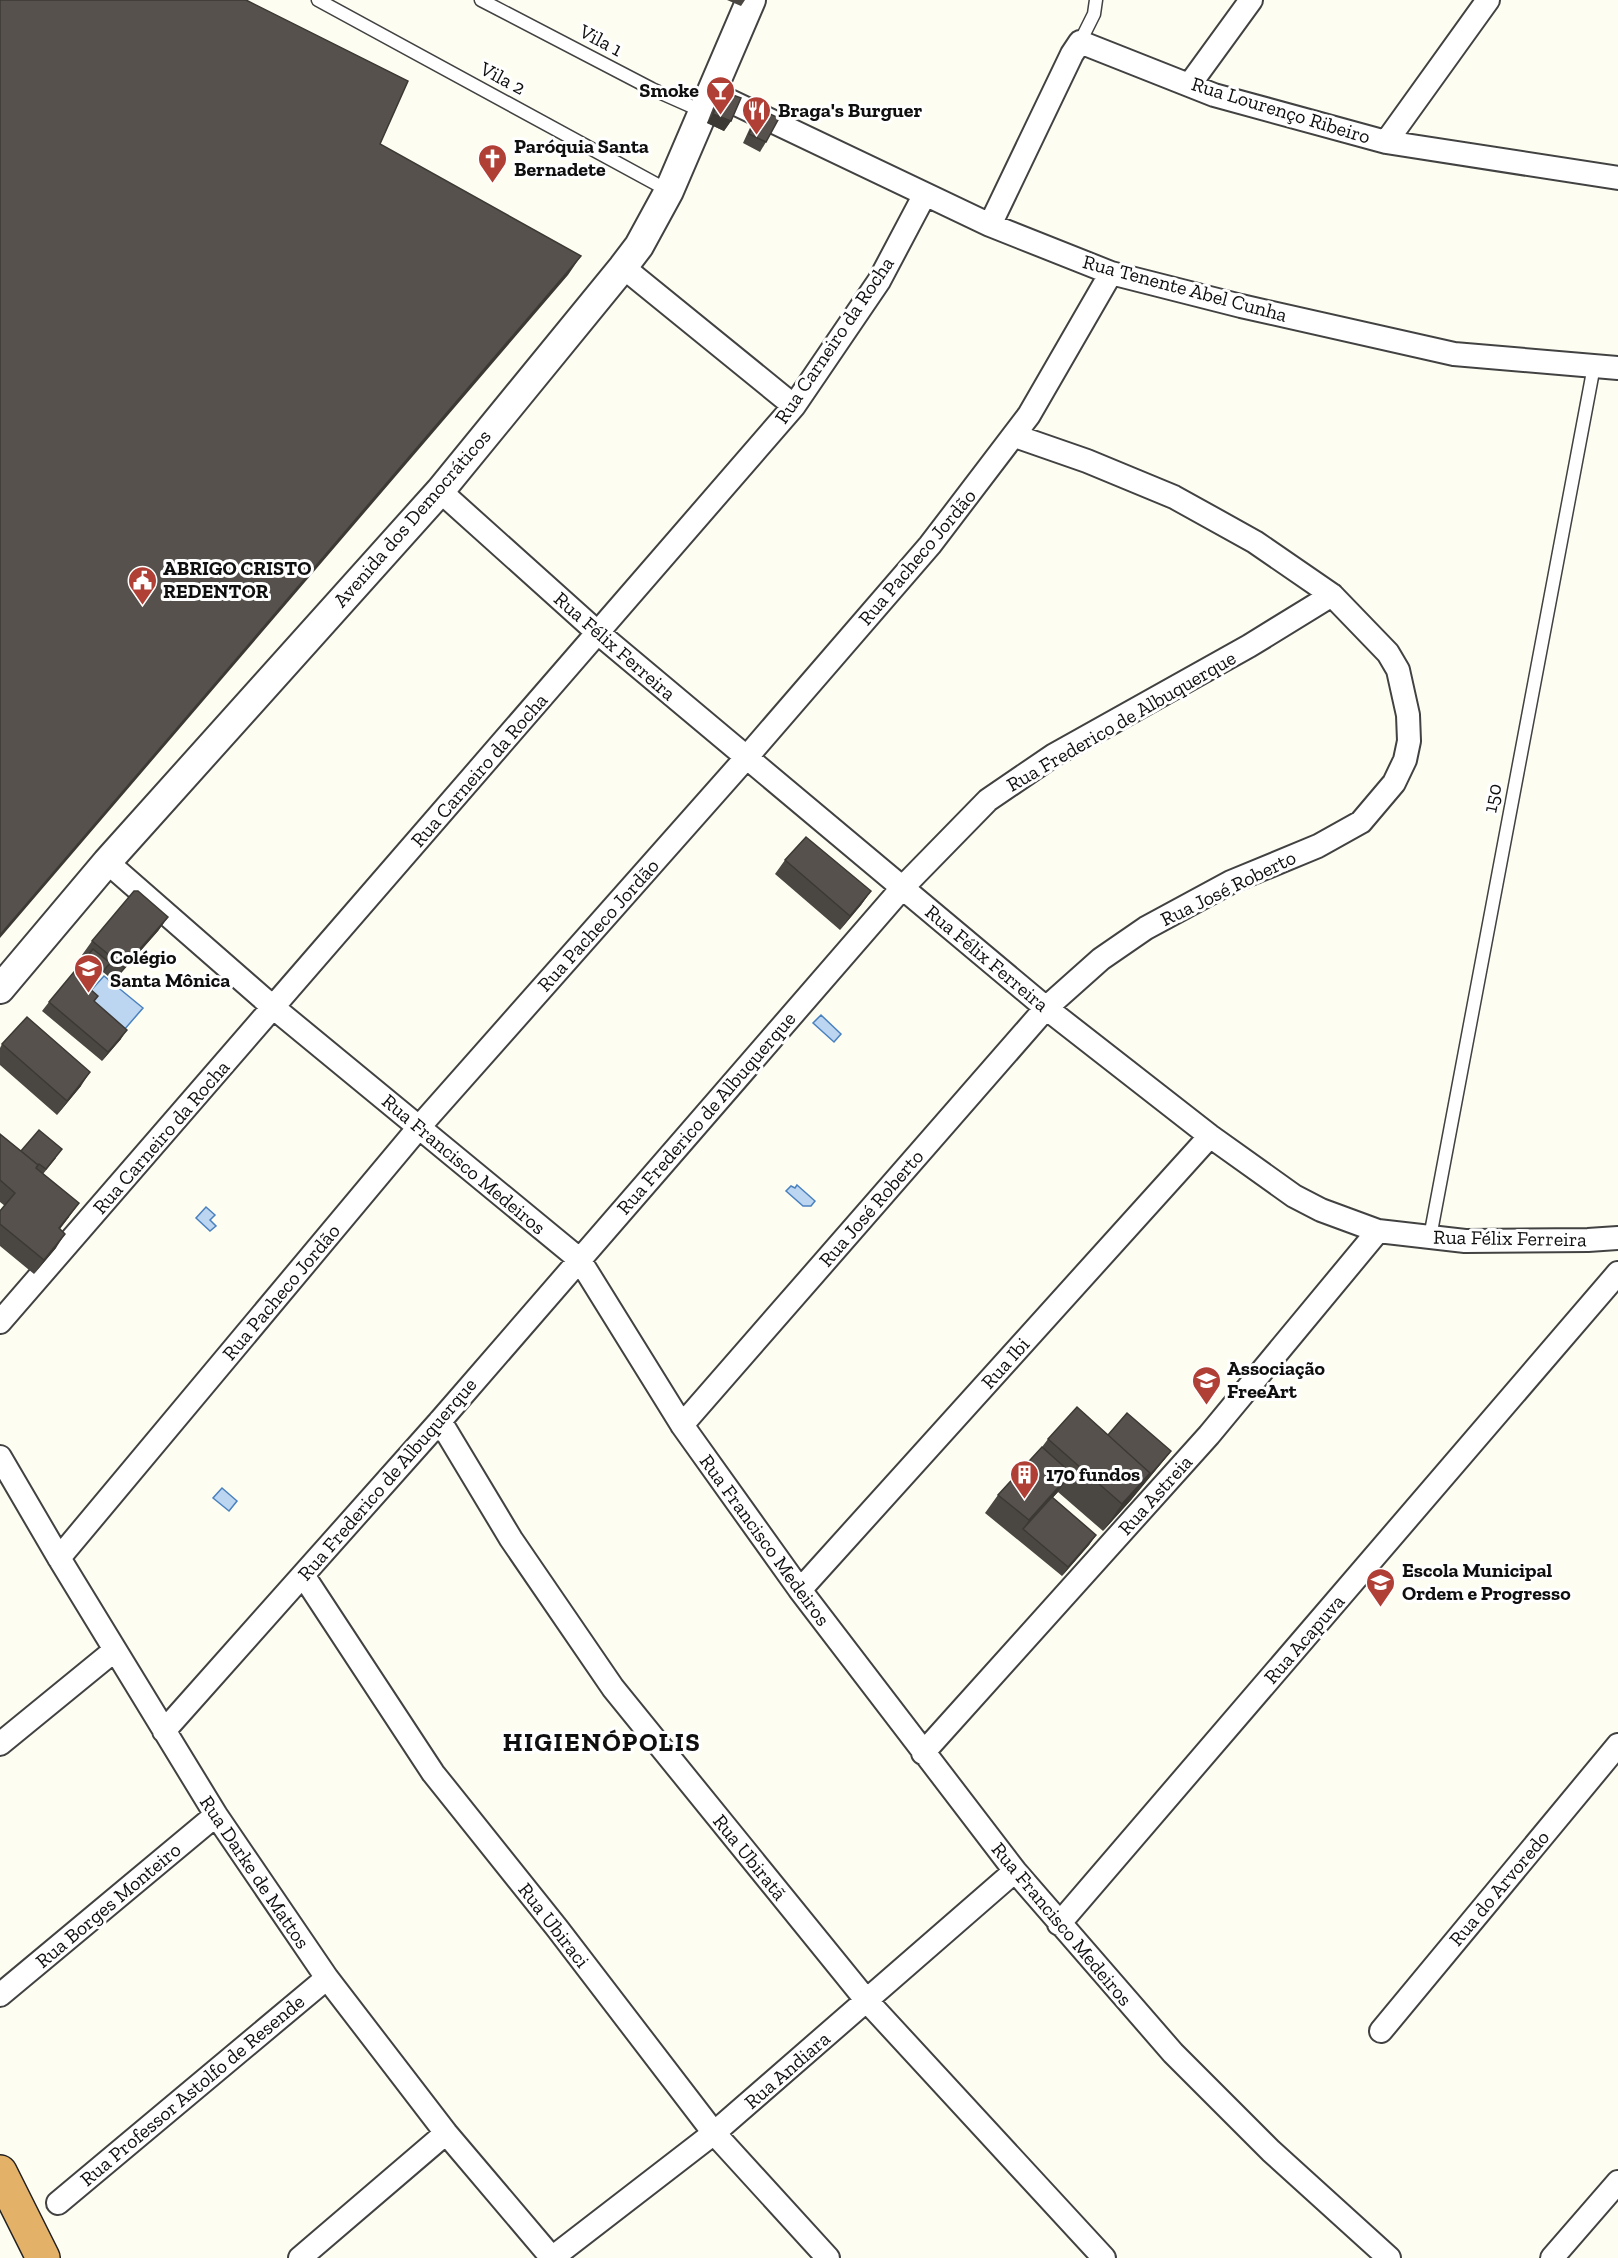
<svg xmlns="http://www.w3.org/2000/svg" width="1618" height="2258" font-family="'Zilla Slab',serif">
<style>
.water{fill:#bcd5f0;stroke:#4a81bf;stroke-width:1.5}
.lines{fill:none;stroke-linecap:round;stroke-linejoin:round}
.service-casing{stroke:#424242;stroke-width:15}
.minor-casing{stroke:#424242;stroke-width:26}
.tertiary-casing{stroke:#424242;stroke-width:32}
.motorway-casing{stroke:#202020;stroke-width:36}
.service{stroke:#fff;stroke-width:12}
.minor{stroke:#fff;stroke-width:22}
.tertiary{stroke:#fff;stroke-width:28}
.motorway{stroke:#e4b169;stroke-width:33}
.wall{fill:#4a4641}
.shaded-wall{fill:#3c3935}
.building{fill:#56514c;stroke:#3c3935;stroke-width:1.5}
.labels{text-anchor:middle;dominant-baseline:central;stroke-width:6;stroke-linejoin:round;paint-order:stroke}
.street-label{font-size:20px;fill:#0f0f0f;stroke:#fff}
.poi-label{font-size:20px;font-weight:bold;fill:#0f0f0f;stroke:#fff;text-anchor:start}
.district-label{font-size:26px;font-weight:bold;letter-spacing:1.5px;fill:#0f0f0f;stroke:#fff}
</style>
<rect width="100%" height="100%" fill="#fdfdf2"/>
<path class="water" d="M104 976 143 1008 124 1030 85 997Z
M821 1015 841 1034 834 1042 813 1023Z
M797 1185 815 1201 811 1206H803L786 1191 791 1186 795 1188Z
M206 1207 215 1215 210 1220 216 1226 210 1231 196 1218Z
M222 1488 237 1501 229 1511 213 1498Z"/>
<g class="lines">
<defs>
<path id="service" d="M318 0 669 191
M481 0 652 89 704 112
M1080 42 1094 14 1096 0
M1430 1237 1594 366"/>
<path id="minor" d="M1190 84 1251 0
M711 92 990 225 1111 273 1241 306 1454 354 1618 368
M1386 142 1488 0
M990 225 1072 54 1080 42 1214 95 1386 142 1618 178
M623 267 794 406
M440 491 597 632 1046 1008 1210 1136 1294 1196 1321 1210 1378 1231 1465 1241 1588 1240 1618 1238
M107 862 274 1008 579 1259 682 1425 800 1590 1015 1871 1173 2053 1271 2151 1389 2258
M0 1322 794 406 879 281 925 194
M440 1421 511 1539 613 1688 867 2001 1104 2258
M682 1425 1046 1008 1101 959 1146 928 1231 882 1318 846 1361 822 1394 783 1405 760 1409 741 1408 715 1398 670 1388 653 1332 595 1255 542 1174 497 1087 461 1015 436
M0 1457 59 1558 216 1815 327 1978 446 2133 552 2258
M59 1558 420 1126 746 758 930 545 1029 415 1111 273
M303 1575 433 1773 557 1928 714 2133 828 2258
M800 1590 1210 1136
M164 1731 440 1421 903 887 988 800 1054 755 1249 646 1332 595
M0 1744 115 1650
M923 1753 1209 1435 1378 1231
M1059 1924 1618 1273
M0 1995 216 1815
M1381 2031 1618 1745
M58 2203 327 1978
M300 2258 446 2133
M552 2258 714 2133 1015 1871
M1552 2258 1618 2182"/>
<path id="tertiary" d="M0 989 107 862 440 491 623 267 639 246 669 191 751 0"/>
<path id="motorway" d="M0 2172 43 2258"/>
</defs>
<use href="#service" class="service-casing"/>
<use href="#minor" class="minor-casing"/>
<use href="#tertiary" class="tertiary-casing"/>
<use href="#motorway" class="motorway-casing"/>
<use href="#service" class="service"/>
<use href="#minor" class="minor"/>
<use href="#tertiary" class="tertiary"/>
<use href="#motorway" class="motorway"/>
</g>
<path class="wall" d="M727 0H745L741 6Z
M722 91 731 121 724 131 707 123 716 100Z
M761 110 766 142 760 152 743 143 754 119Z
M785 860 871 891 861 905 840 930 775 874Z
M168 917 158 931 114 981 103 972 89 989 94 1001 121 1039 102 1061 42 1011 49 1002 86 958 82 955 92 941Z
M2 1044 81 1086 57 1115 0 1065V1048Z
M0 1134 21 1151 56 1158 43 1174 69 1217 60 1229 56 1248 34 1274 0 1246V1211L5 1206 0 1202Z
M1108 1435 1171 1451 1164 1460 1131 1500 1103 1531 1058 1492 1052 1498 1096 1535 1089 1545 1062 1576 985 1513 998 1495 1042 1447 1048 1439Z"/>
<path class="shaded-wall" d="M713 114 731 121 724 131 707 123Z
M581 256 568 275 0 938V935Z
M871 891 861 905 840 930 850 916Z
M168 917 158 931 114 981 124 967Z
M127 1030 121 1039 102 1061 108 1052Z
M90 1072 81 1086 57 1115 67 1101Z
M79 1203 69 1217 49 1242 59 1228Z
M65 1234 56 1248 34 1274 44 1260Z
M1171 1451 1164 1460 1131 1500 1103 1531 1122 1504Z
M1071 1473 1058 1492 1024 1530 1023 1529 1029 1520Z
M1096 1535 1089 1545 1062 1576 1068 1567Z"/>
<path class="building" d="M0 0H246L408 81 380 144 581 256 0 935Z
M722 91 741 98 731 121 713 114Z
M761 110 779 118 766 142 749 134Z
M806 837 871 891 850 916 785 860Z
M134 891H138L168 917 124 967 92 941Z
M93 949 110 963 89 988 98 996 94 1001 127 1030 108 1052 49 1002Z
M27 1017 90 1072 67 1101 2 1044Z
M39 1130 62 1149 46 1169 39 1164 36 1168 38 1165 21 1151Z
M0 1134 38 1165 36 1168 79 1203 59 1228 65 1234 44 1260 0 1224V1211L15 1193 0 1180Z
M1077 1407 1150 1473 1122 1504 1048 1439Z
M1127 1413 1171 1451 1137 1490 1150 1473 1108 1435Z
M1042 1447 1071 1473 1029 1520 998 1495Z
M1052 1497 1096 1535 1068 1567 1023 1529Z"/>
<defs>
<symbol id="bar-pin" viewBox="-11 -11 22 30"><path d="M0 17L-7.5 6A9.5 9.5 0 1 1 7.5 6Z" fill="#b03f35" stroke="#fff"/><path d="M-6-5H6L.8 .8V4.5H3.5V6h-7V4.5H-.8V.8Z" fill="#fff"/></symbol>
<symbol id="restaurant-pin" viewBox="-11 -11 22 30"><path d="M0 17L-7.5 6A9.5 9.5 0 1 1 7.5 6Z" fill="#b03f35" stroke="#fff"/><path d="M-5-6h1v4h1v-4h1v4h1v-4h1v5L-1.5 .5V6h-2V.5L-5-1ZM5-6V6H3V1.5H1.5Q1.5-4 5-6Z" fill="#fff"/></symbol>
<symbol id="church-pin" viewBox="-11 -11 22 30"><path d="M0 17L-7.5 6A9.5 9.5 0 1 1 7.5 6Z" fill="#b03f35" stroke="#fff"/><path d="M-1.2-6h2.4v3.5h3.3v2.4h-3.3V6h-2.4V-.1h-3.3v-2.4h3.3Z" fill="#fff"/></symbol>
<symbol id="civic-pin" viewBox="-11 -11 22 30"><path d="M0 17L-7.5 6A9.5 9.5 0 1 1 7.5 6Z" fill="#b03f35" stroke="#fff"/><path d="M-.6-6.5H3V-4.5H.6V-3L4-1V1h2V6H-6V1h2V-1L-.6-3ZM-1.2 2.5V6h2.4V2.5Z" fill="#fff"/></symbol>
<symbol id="school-pin" viewBox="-11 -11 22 30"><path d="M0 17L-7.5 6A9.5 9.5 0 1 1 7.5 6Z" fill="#b03f35" stroke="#fff"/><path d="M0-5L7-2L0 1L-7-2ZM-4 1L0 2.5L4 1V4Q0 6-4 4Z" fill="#fff"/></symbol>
<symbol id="building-pin" viewBox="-11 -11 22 30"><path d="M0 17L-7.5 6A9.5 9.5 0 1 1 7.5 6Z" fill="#b03f35" stroke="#fff"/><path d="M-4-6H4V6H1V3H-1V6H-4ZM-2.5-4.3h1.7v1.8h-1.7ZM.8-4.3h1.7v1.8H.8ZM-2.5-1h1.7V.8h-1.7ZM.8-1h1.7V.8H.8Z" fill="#fff"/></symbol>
</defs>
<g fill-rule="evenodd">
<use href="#bar-pin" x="704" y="74" width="33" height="45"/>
<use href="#restaurant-pin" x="740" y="94" width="33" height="45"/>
<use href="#church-pin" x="476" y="142" width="33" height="45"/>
<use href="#civic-pin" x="126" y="564" width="33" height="45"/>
<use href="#school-pin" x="72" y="952" width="33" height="45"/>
<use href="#school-pin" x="1190" y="1364" width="33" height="45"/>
<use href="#building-pin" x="1008" y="1458" width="33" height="45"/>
<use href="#school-pin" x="1364" y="1566" width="33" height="45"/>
</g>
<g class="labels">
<g class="street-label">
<text transform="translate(601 40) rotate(28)">Vila 1</text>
<text transform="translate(503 78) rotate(28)">Vila 2</text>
<text transform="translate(1281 110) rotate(17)">Rua Lourenço Ribeiro</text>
<text transform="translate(1185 288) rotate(15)">Rua Tenente Abel Cunha</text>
<text transform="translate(834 340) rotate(-56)">Rua Carneiro da Rocha</text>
<text transform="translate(412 518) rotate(-49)">Avenida dos Democráticos</text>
<text transform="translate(917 557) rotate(-50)">Rua Pacheco Jordão</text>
<text transform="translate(615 646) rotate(41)">Rua Félix Ferreira</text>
<text transform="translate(1121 721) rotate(-30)">Rua Frederico de Albuquerque</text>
<text transform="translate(479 770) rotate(-49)">Rua Carneiro da Rocha</text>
<text transform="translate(1492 798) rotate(-79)">150</text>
<text transform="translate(1228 888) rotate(-26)">Rua José Roberto</text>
<text transform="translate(598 925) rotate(-48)">Rua Pacheco Jordão</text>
<text transform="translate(987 958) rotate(40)">Rua Félix Ferreira</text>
<text transform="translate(706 1113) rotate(-49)">Rua Frederico de Albuquerque</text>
<text transform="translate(161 1137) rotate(-49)">Rua Carneiro da Rocha</text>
<text transform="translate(464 1164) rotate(40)">Rua Francisco Medeiros</text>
<text transform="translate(871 1208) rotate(-49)">Rua José Roberto</text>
<text transform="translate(1510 1238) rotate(1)">Rua Félix Ferreira</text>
<text transform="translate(281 1292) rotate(-50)">Rua Pacheco Jordão</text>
<text transform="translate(1005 1363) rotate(-48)">Rua Ibi</text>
<text transform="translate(387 1479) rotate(-49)">Rua Frederico de Albuquerque</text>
<text transform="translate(1155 1495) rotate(-48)">Rua Astreia</text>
<text transform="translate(765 1540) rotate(54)">Rua Francisco Medeiros</text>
<text transform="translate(1304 1639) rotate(-49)">Rua Acapuva</text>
<text transform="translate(750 1857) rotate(51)">Rua Ubiratã</text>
<text transform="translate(255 1872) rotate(56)">Rua Darke de Mattos</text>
<text transform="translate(1499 1888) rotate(-50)">Rua do Arvoredo</text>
<text transform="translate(108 1905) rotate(-40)">Rua Borges Monteiro</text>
<text transform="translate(1062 1924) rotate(50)">Rua Francisco Medeiros</text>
<text transform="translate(554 1925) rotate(52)">Rua Ubiraci</text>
<text transform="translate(787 2070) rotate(-41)">Rua Andiara</text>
<text transform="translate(192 2090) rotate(-40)">Rua Professor Astolfo de Resende</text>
</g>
<g class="poi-label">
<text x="699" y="90" text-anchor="end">Smoke</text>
<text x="778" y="110">Braga's Burguer</text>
<text x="514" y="146">Paróquia Santa<tspan x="514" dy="23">Bernadete</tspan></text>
<text x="163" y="568">ABRIGO CRISTO<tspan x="163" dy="23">REDENTOR</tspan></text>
<text x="110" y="957">Colégio<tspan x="110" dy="23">Santa Mônica</tspan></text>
<text x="1227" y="1368">Associação<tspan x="1227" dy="23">FreeArt</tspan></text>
<text x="1046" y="1474">170 fundos</text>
<text x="1402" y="1570">Escola Municipal<tspan x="1402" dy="23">Ordem e Progresso</tspan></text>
</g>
<g class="district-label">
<text x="602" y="1742">HIGIENÓPOLIS</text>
</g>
</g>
</svg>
